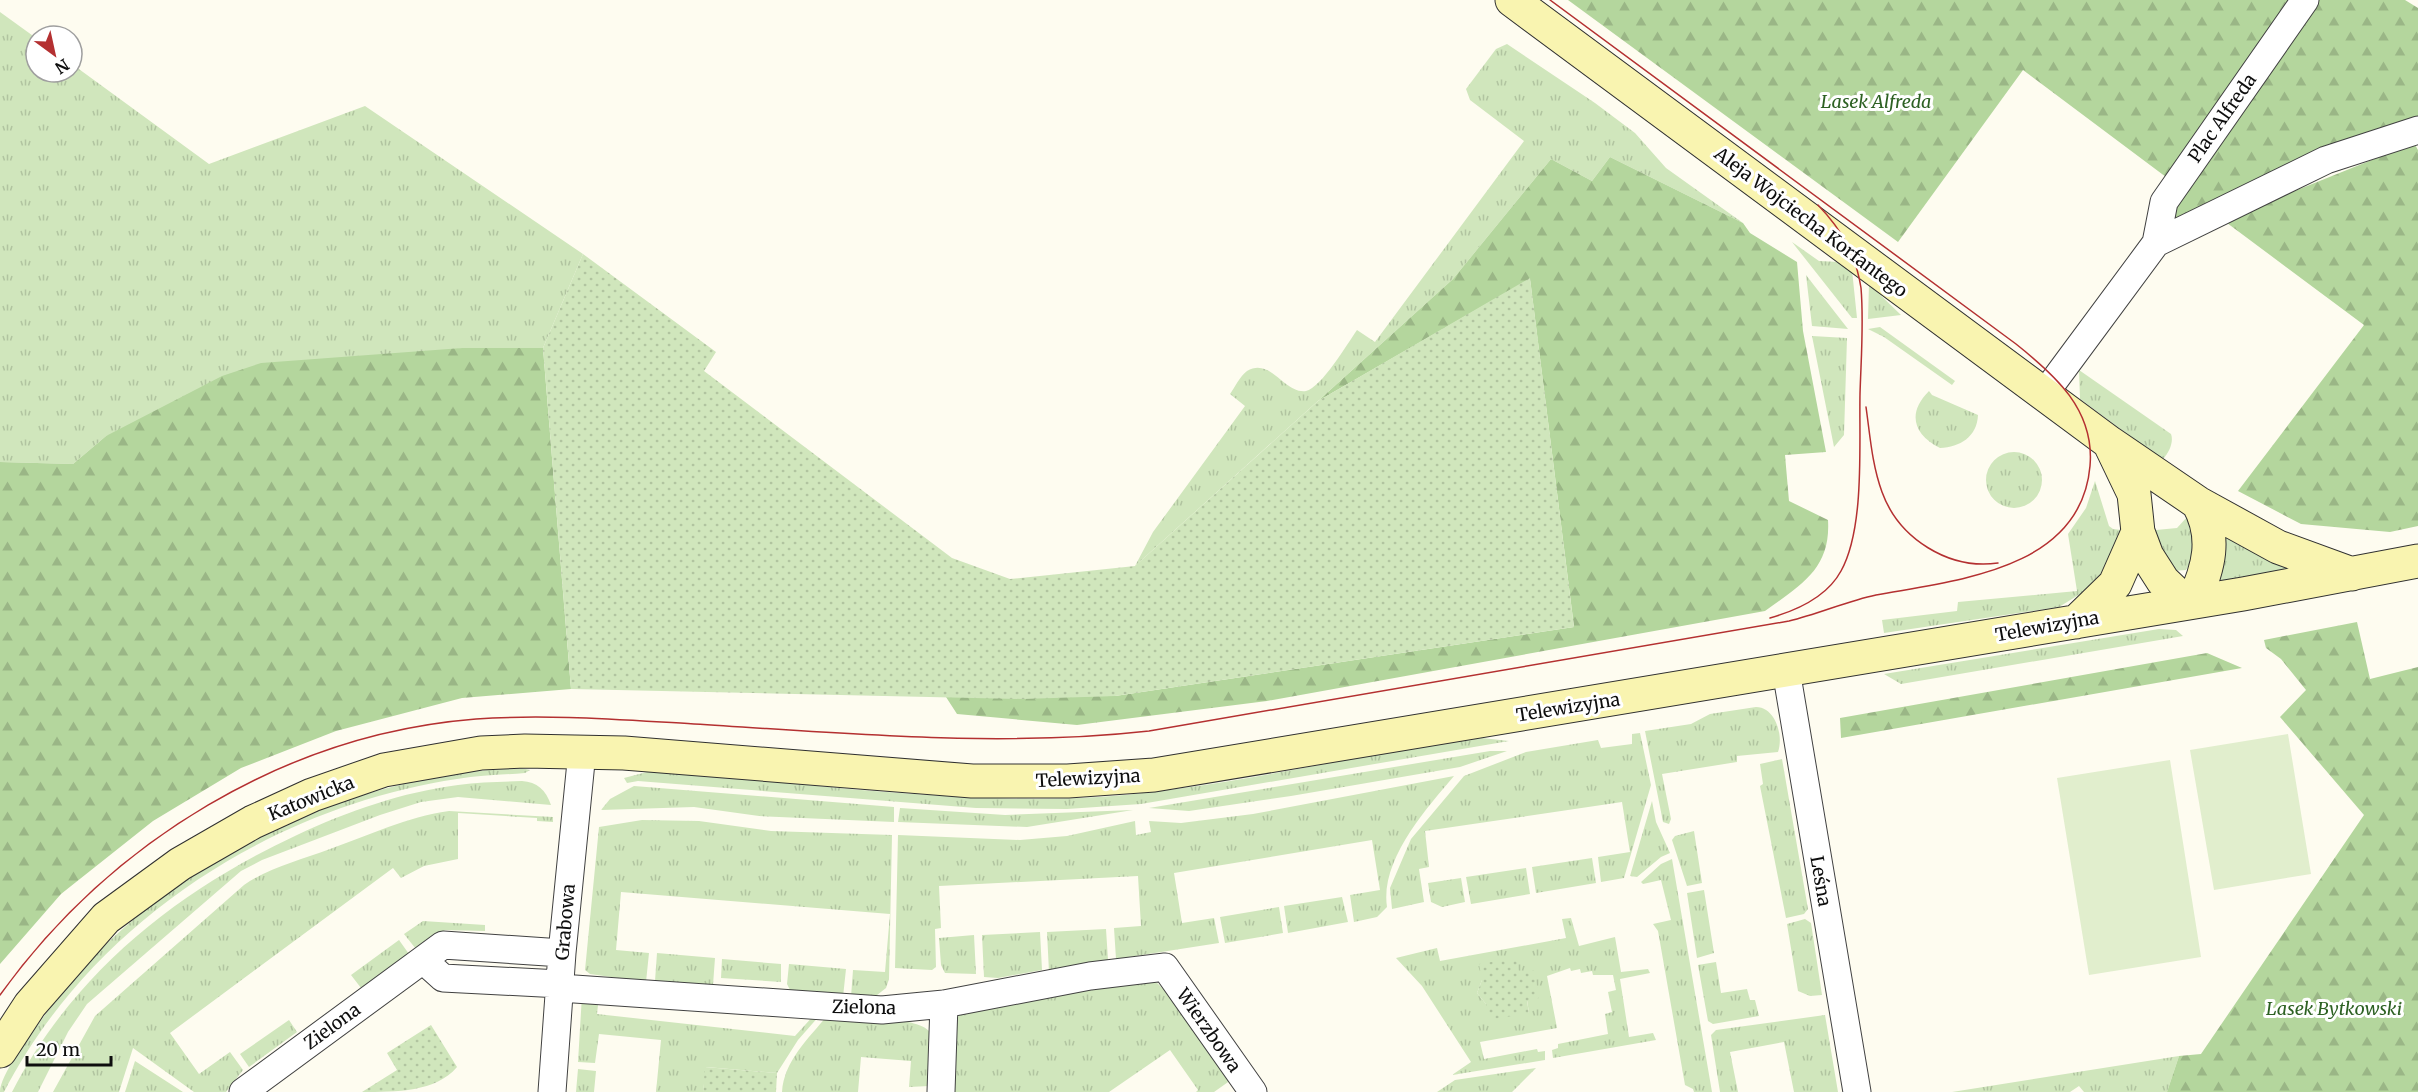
<svg xmlns="http://www.w3.org/2000/svg" width="2418" height="1092" font-family="Merriweather,serif">
<style>
.grass{fill:url(#grass-tufts);fill-rule:evenodd}
.forest{fill:url(#forest-firs)}
.park{fill:url(#park-dots)}
.pitch{fill:#e1eecd}
.lines{fill:none;stroke-linecap:round;stroke-linejoin:round}
.street-casing{stroke:#414141;stroke-width:29}
.secondary-casing{stroke:#303030;stroke-width:35}
.street{stroke:#fff;stroke-width:27}
.secondary{stroke:#f9f4b0;stroke-width:33}
.tram{stroke:#b43031;stroke-width:1.5}
.labels{text-anchor:middle;dominant-baseline:central;stroke-width:6;stroke-linejoin:round;paint-order:stroke}
.park-label{font-size:18px;font-style:italic;fill:#2d6123;stroke:#fff}
.street-label{font-size:18px;fill:#0e0e0e;stroke:#fff}
</style>
<defs>
<pattern id="grass-tufts" width="24" height="20" patternUnits="userSpaceOnUse" patternTransform="scale(1.5)"><rect width="24" height="20" fill="#d0e6bc"/><path d="M3 7l-1-3M5 7V3M7 7l1-3M15 17l-1-3M17 17v-4M19 17l1-3" fill="none" stroke="#b1c4a0"/></pattern>
<pattern id="forest-firs" width="22" height="20" patternUnits="userSpaceOnUse" patternTransform="scale(1.5)"><rect width="22" height="20" fill="#b4d69d"/><path d="M5 1l3.5 6h-7zM16 11l3.5 6h-7z" fill="#9ab686"/></pattern>
<pattern id="park-dots" width="8" height="8" patternUnits="userSpaceOnUse" patternTransform="scale(1.5)"><rect width="8" height="8" fill="#d0e6bc"/><path d="M2 2h.1M6 6h.1" fill="none" stroke="#b1c4a0" stroke-width="1.8" stroke-linecap="round"/></pattern>
</defs>
<rect width="100%" height="100%" fill="#fefcf0"/>
<path class="grass" d="M0 12 36 38V72H72V64L209 164 365 106 583 254 543 348H462L106 436 73 464 0 462Z
M1507 44 1595 103 1635 133 1666 168 1743 223 1610 157 1592 181 1551 159 1453 279 1135 566 1153 532 1245 406 1230 394C1235 387 1240 376 1247 371 1271 357 1284 394 1306 391 1321 388 1348 343 1357 330L1375 342 1524 141 1470 100 1466 89 1496 49Z
M1792 242 1819 261 1840 262 1852 270 1857 318H1852Z
M1806 275 1848 329 1812 326Z
M1869 284 1901 315 1868 319Z
M1880 327 1955 381 1952 385 1884 337 1868 329Z
M1812 336 1847 338 1844 435 1834 447Z
M2079 370 2171 434C2174 442 2169 452 2164 458L2158 457 2080 399Z
M1929 391 1932 395 1978 415C1977 437 1960 447 1940 448 1913 434 1907 413 1929 391Z
M1986 480a28 28 0 1 1 56 0a28 28 0 1 1-56 0Z
M2095 481 2109 526 2113 529 2121 530 2116 553 2093 586 2059 607 1884 633 1882 620 1957 611 1958 602 2077 591 2068 534 2086 508Z
M2188 516C2197 531 2196 555 2186 570L2172 571 2156 540V530L2177 528Z
M2224 533 2296 569 2215 583Z
M2159 629 2176 630 2183 636 1901 684 1884 674Z
M1756 707C1775 707 1784 735 1778 752L1737 756V762L1662 774 1671 819 1669 824 1663 822 1645 731 1691 724 1710 714Z
M1640 733 1651 785 1624 878 1601 882 1598 857 1630 852 1622 802 1425 831 1429 867 1419 869 1424 902 1392 909 1390 888 1411 839 1464 776 1526 752 1598 740 1601 748 1632 744V734Z
M1482 738 1509 741 1141 804 1067 809 976 808 638 781 627 783 624 778 647 772H659C799 782 938 803 1079 798 1214 792 1348 755 1482 738Z
M1490 751H1507L1460 767 1291 796 1189 811 1149 808Z
M1782 759 1808 909 1804 914 1786 918 1760 786 1763 784 1760 764Z
M521 768 530 770 525 773C503 775 480 775 457 779 271 807 91 923 4 1092H0C0 1075 29 1037 40 1022 142 873 341 773 521 768Z
M1454 776C1426 809 1380 860 1387 907L1377 917 1354 922 1350 895 1380 890 1372 840 1174 873 1182 923 1214 918 1219 943 1116 959 1114 928 1141 926 1138 876 939 886 941 928 935 929 936 967 932 970 895 968 898 835 1020 840 1067 836 1135 821 1136 835 1151 832 1149 821 1181 823 1253 814Z
M522 781C537 782 546 790 551 805L458 797 421 802 380 815 262 860 241 871 87 1004 68 1032 38 1092H12C73 973 178 890 297 835 348 811 403 792 458 785 479 782 500 782 522 781Z
M634 786 894 807V822L759 816 694 807 601 810 610 799Z
M1652 801 1656 822 1670 853 1661 857 1637 877 1630 876Z
M900 808 1005 815 1133 810 1027 827 898 822Z
M449 811 553 817V822L537 821V818L458 813V859L424 866 401 878 393 868 170 1033 199 1074 230 1052 243 1070 226 1092H194L133 1048 119 1092H53L95 1016 244 885C270 867 301 860 330 849 370 835 406 817 449 811Z
M642 820 699 821 771 831 892 835 889 979 886 988 872 999 851 997 853 970 885 972 890 914 621 892 616 950 649 953 646 982 590 974 585 970 599 827Z
M1694 831 1702 883 1687 886 1672 840 1675 836Z
M1592 858 1596 883 1536 893 1532 867Z
M1672 859 1712 1092H1694L1693 1089 1685 1085 1658 931 1653 924 1671 920 1661 880 1643 884 1641 882 1661 864Z
M1526 868 1530 894 1471 904 1466 877Z
M1461 878 1465 902 1442 907 1431 902 1428 883Z
M1704 890 1714 953 1697 958 1687 893Z
M1342 897 1348 922 1288 933 1284 906Z
M1279 907 1283 933 1225 943 1220 917Z
M1571 918 1579 946 1615 937 1621 972 1648 969 1650 973 1620 979 1629 1037 1653 1033 1656 1040 1553 1058 1552 1050 1558 1048V1044L1608 1034 1605 1014 1612 1012 1608 992 1616 990 1613 975H1593L1592 971 1581 973 1580 969 1571 971 1570 968 1547 976 1557 1028 1480 1042 1484 1059 1537 1049 1538 1052 1545 1051V1060L1452 1075 1471 1062 1422 986 1396 958 1437 948 1440 961 1566 938 1562 919ZM1482 980 1527 1000 1529 1013 1486 1004 1477 993Z
M1805 919 1811 923 1822 995 1810 996 1798 991 1787 924Z
M423 921 485 925V931L445 930 416 949 404 934Z
M1106 929 1108 960 1049 972 1047 932Z
M1040 932 1042 970 998 978 984 977 982 935Z
M974 935 976 974 945 973 941 965 939 938Z
M399 940 409 954 361 988 351 975Z
M657 953 715 958 713 985 655 981Z
M722 959 781 964V982L721 978Z
M1716 962 1721 993 1747 989 1750 1000H1755L1759 1016 1713 1024 1708 1021 1698 965Z
M789 964 846 969 843 997 791 992 787 984Z
M1144 978 1157 983 1171 996 1231 1080 1214 1092H1196L1198 1090 1170 1050 1109 1092H947L949 1032 959 1010Z
M582 995 599 996 597 1014 795 1036 815 1014 820 1015 798 1040 777 1073 706 1067 703 1092H656L661 1040 599 1034 595 1063 578 1062Z
M1825 1015 1838 1092H1794L1784 1042 1730 1052 1738 1092H1720L1711 1035 1716 1030Z
M827 1016C848 1018 917 1016 929 1031 935 1039 929 1075 929 1086L909 1087 911 1061 861 1057 858 1092H782C784 1061 808 1039 827 1016Z
M289 1020 297 1032 249 1067 240 1054Z
M2179 1056 2167 1092H2084L2079 1086 2070 1092H1952Z
M135 1061 183 1092H125Z
M1536 1068 1512 1092H1437L1455 1080Z
M578 1069 596 1071 594 1092H576Z"/>
<path class="forest" d="M1568 0H2293L2166 177 2023 70 1898 242Z
M2315 0H2405L2418 8V128L2169 226 2177 198Z
M2414 143 2418 150V526L2390 532 2301 524 2238 491 2364 325 2223 220Z
M1610 157 1743 223 1750 233 1797 262 1803 331 1826 452 1785 455 1789 501 1828 520C1831 569 1801 585 1765 611L1267 701 1077 725 957 714 946 697 1115 696 1574 627 1530 279 1318 401 1453 279 1551 159 1592 181Z
M462 348H543L571 689 462 698 336 731 241 768 153 821 61 894 0 964V462L73 464 106 436 222 376 261 363Z
M2357 622 2370 679 2418 667V1092H2167L2179 1056 2201 1054 2364 815 2280 717 2306 690 2281 659 2266 648 2264 640Z
M2207 653 2242 668 1841 738 1840 718Z"/>
<path class="park" d="M583 254 716 352 704 371 952 558 1010 579 1135 566 1318 401 1530 278 1574 627 1115 696 1023 699 571 689 543 348Z
M1516 958 1519 973 1534 970 1539 998 1527 1001 1529 1013 1489 1020 1486 1004 1477 993 1482 980 1479 964Z
M431 1025 457 1067C436 1092 396 1092 362 1092L397 1070 387 1053Z
M705 1067 777 1073 776 1092H703Z"/>
<path class="pitch" d="M2288 734 2311 874 2214 890 2190 750Z
M2170 760 2201 957 2089 975 2057 778Z"/>
<g class="lines">
<defs>
<path id="street" d="M2156 243 2164 202 2305 0
M2045 393 2156 243 2326 160 2418 130
M1786 670 1857 1092
M423 960 443 978 560 984
M560 988 882 1010 944 1004 1090 976 1165 967 1253 1092
M243 1092 443 945 562 953
M552 1092 562 953 582 752
M941 1092 944 1004"/>
<path id="secondary" d="M1512 0 2110 443 2198 503 2278 547 2352 574
M2110 444 2134 494 2138 532 2147 556 2163 581 2186 603
M2193 602C2209 568 2217 537 2198 503
M2076 622 2115 584 2138 532
M0 1051 30 1005 106 918 180 864 253 822 312 795 384 770 481 753 525 751 624 753 972 781H1068L1154 775 2243 594 2418 561"/>
</defs>
<use href="#street" class="street-casing"/>
<use href="#secondary" class="secondary-casing"/>
<use href="#street" class="street"/>
<use href="#secondary" class="secondary"/>
<path class="tram" d="M1866 407C1870 435 1872 465 1882 492 1899 539 1949 570 1998 563
M1770 618C1798 610 1827 597 1841 571 1865 528 1859 443 1860 394 1861 359 1864 323 1861 288 1856 255 1842 230 1818 205
M0 995C111 841 286 734 476 719 549 714 622 720 694 724 846 733 997 748 1149 731L1789 621C1819 614 1847 601 1876 595 1957 580 2081 570 2090 466 2095 410 2055 375 2016 344L1550 0"/>
</g>
<g class="labels">
<g class="park-label">
<text x="1876" y="101">Lasek Alfreda</text>
<text x="2334" y="1008">Lasek Bytkowski</text>
</g>
<g class="street-label">
<text transform="translate(2222 118) rotate(-55)">Plac Alfreda</text>
<text transform="translate(1811 222) rotate(37)">Aleja Wojciecha Korfantego</text>
<text transform="translate(2047 626) rotate(-10)">Telewizyjna</text>
<text transform="translate(1568 707) rotate(-9)">Telewizyjna</text>
<text transform="translate(1088 778) rotate(-3)">Telewizyjna</text>
<text transform="translate(311 798) rotate(-22)">Katowicka</text>
<text transform="translate(1821 881) rotate(80)">Leśna</text>
<text transform="translate(565 922) rotate(-85)">Grabowa</text>
<text transform="translate(864 1007) rotate(1)">Zielona</text>
<text transform="translate(332 1026) rotate(-36)">Zielona</text>
<text transform="translate(1209 1030) rotate(55)">Wierzbowa</text>
</g>
</g>
<g transform="translate(54 54) rotate(147)"><circle r="28" fill="#ffffff" stroke="#9f9f9f" stroke-width="1.5"/>
<path d="M0-4.5L10 22L0 15L-10 22Z" fill="#b43031"/>
<text y="-9" font-size="16" font-weight="bold" text-anchor="middle" fill="#0e0e0e">N</text>
</g>
<path d="M27 1056v9h84v-9" fill="none" stroke="#0e0e0e" stroke-width="3"/>
<text x="36" y="1056" font-size="18" fill="#0e0e0e" stroke="#ffffff" stroke-width="4.5" paint-order="stroke">20 m</text>
</svg>
